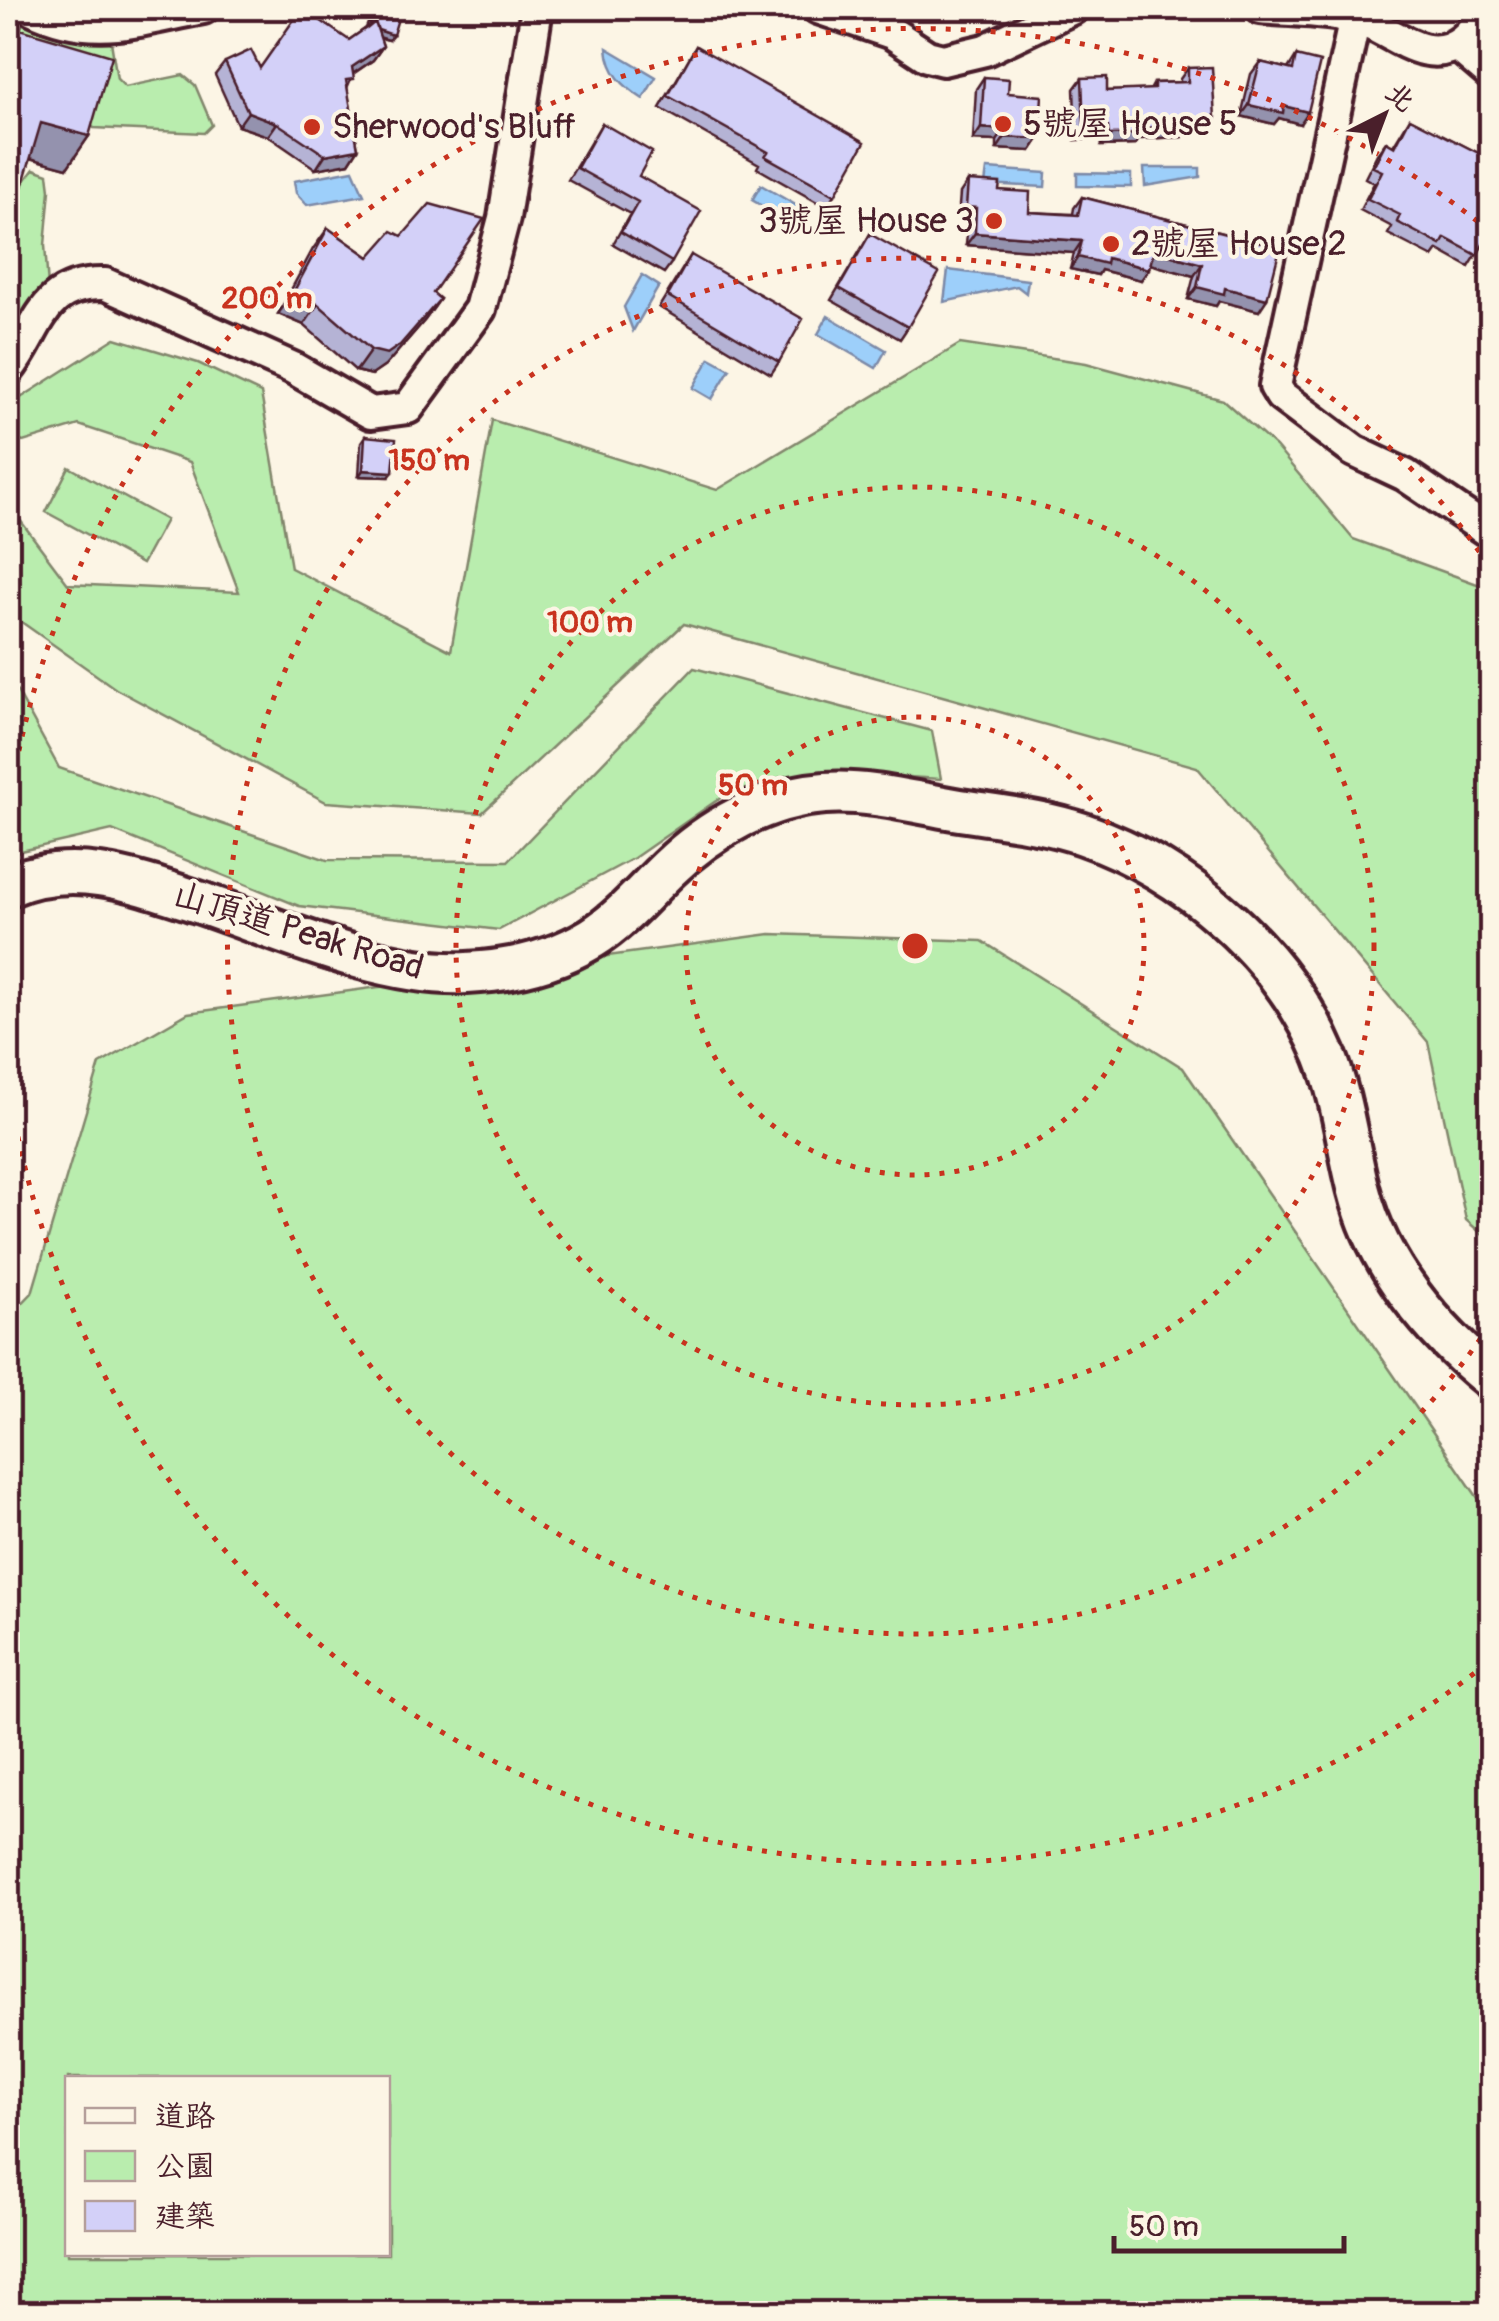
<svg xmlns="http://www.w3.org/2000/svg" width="1499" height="2321" font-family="Pangolin,'LXGW WenKai TC',sans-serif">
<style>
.green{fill:#b9edae;stroke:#82866c;stroke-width:2.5;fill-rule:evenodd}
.water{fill:#9dcffa;stroke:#7c89a7;stroke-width:2.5}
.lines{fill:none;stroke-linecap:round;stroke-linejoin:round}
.minor-casing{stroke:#4a1f2b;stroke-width:38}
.secondary-casing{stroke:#4a1f2b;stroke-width:48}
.minor{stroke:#fcf5e5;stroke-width:30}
.secondary{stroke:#fcf5e5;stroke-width:40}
.wall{fill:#b5b3d5;stroke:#4a1f2b;stroke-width:2.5}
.shaded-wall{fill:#9492ae;stroke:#4a1f2b;stroke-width:2.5}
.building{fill:#d3d0f8;stroke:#4a1f2b;stroke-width:2.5}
.ring{fill:none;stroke:#c8321e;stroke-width:5;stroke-dasharray:5 10}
.poi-dot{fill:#c8321e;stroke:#fcf5e5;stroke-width:4}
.labels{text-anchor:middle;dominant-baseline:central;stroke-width:8;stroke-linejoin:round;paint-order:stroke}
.poi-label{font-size:35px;fill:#4a1f2b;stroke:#fcf5e5;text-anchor:start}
.street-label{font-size:35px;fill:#4a1f2b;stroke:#fcf5e5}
.centre{fill:#c8321e;stroke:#fcf5e5;stroke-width:5}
.ring-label{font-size:30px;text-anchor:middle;font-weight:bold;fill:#c8321e;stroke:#fcf5e5;stroke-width:8;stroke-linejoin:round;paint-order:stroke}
</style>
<rect width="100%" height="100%" fill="#fcf5e5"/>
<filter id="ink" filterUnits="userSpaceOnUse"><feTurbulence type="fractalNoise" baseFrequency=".01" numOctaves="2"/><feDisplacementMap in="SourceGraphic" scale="20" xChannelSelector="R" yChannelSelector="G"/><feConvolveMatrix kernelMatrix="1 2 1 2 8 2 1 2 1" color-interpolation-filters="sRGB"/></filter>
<g filter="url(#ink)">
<path class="green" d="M8 8H14L75 36 110 35 117 79 125 87 183 75 195 85 212 125 204 133 94 128 8 56Z
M34 169 48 174 50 190 45 245 48 287 8 359V218L17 191Z
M115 338 198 363 261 393 291 568 451 651 492 420 717 490 960 344 1086 363 1223 400 1276 447 1353 539 1491 589V1242L1466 1220 1428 1042 1197 767 684 624 482 813 326 802 116 689 20 621 8 622V504L68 584 239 592 190 462 79 425 23 442 8 436V406Z
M69 467 166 520 142 564 46 512Z
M694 668 932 731 941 779 824 772 726 794 634 858 499 930 299 906 112 830 8 854V684L12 682 59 768 327 860 508 861Z
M770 934 982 941 1183 1068 1491 1517 1492 2250 1480 2313 8 2314V1318L32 1293 100 1064 188 1013ZM68 2078H388V2254H68Z"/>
<path class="water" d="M607 48 656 77 643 99C623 86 609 73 607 48Z
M1144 168H1200V177L1145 186Z
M987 169 1046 173 1045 187 985 184Z
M353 170 364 195 307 205 296 193 294 181Z
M1077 173 1131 174V187L1077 186Z
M761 185 811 214 801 229 752 200Z
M948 270 1028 280 1026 293 1017 286 944 302Z
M642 275 659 286 633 331 624 307Z
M828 316 886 350 876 368 818 334Z
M710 358 730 369 712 399 693 388Z"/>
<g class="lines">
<defs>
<path id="minor" d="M31 8C94 39 137 20 203 8
M818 8 892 33 927 56 943 60 985 50 1073 8
M1261 8C1291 11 1326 10 1355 18 1390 28 1426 70 1463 40 1473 32 1479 21 1482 8
M1355 18 1275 386 1281 396 1354 451 1405 475 1492 534
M1457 45 1492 75
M8 370C40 329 40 282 105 284L293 368 371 413 408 408 480 309 504 218 537 8"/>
<path id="secondary" d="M8 886C72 858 135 881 198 902 278 929 383 977 467 973 511 971 554 961 592 938 622 919 643 893 668 869 710 828 766 797 825 793 868 790 912 802 954 809 997 816 1042 820 1083 834 1187 870 1282 953 1325 1055 1343 1100 1347 1145 1359 1191 1378 1266 1433 1331 1492 1379"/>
</defs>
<use href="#minor" class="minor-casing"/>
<use href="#secondary" class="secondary-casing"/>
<use href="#minor" class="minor"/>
<use href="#secondary" class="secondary"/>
</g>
<path class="wall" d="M374 8H388L389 40 380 38 383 46 373 60 353 74 347 88 358 149 349 163 316 169 268 136 238 126 215 75 225 62 260 67 349 40 366 28Z
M8 22 20 29 89 136 67 168 31 158 8 214Z
M696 46 835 195 826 207 757 168 759 164 660 108Z
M1296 56 1300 124 1279 118 1274 124 1241 116 1251 74 1260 62 1288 69Z
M1188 68 1206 129 1187 130 1182 137 1139 139 1135 145 1101 146 1100 139 1076 140 1074 89 1082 78 1107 91 1150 90 1154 83 1180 82V79Z
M984 77 1008 93 1039 139 1031 151 997 149V141L973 140 976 89Z
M1410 118 1492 160V244L1485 241 1469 267 1438 250 1433 257 1388 234 1392 227 1360 210 1374 183 1365 178 1377 154 1386 142 1393 146Z
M602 123 639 176 672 262 664 273 613 244 630 214 568 180Z
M968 181 999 190 1029 212 1073 214 1074 208 1082 197 1280 248 1259 311 1219 301 1216 306 1188 299 1194 276 1150 264 1141 280 1101 270 1098 275 1070 269 1074 253 966 245 968 220 958 219 960 193Z
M328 228 369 257 433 293 440 299 425 320 385 366 372 375 356 371 304 325 278 314 313 249Z
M870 234 908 327 900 339 831 300Z
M691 255 779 362 771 374 659 307Z
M365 436 389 477 359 476 361 442Z"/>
<path class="shaded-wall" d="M369 27 393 35 389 40 364 33Z
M383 46 373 60 342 81 352 67Z
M8 93 19 97 8 113Z
M1249 105 1284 106 1308 112 1300 124 1279 118 1274 124 1241 116Z
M248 112 277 123 268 136 238 126Z
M1190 118H1215L1206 129 1187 130 1182 137 1139 139 1135 145 1101 146 1109 135Z
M41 123 89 136 67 168 19 155Z
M1108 127 1100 139 1076 140 1084 129Z
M981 128 1005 130 997 141 973 140Z
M1005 137 1039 139 1031 151 997 149Z
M358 149 349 163 316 169 325 155Z
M8 193 19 197 8 214Z
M966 207 976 208 968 220 958 219Z
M975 233 1082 241 1074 253 966 245Z
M1154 251 1202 264 1194 276 1146 263Z
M1078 257 1107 258 1149 269 1141 280 1101 270 1098 275 1070 269Z
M1197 287 1225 288 1267 299 1259 311 1219 301 1216 306 1188 299Z
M293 293 318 304 304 325 278 314Z
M440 299 425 320 385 366 372 375 356 371 371 350Z
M363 470 393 472 389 477 359 476Z"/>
<path class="building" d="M302 8 349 40 375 22 383 46 352 67 354 79 346 80 358 149 325 155 277 123 248 112 225 62 251 50 260 68Z
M375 8H388L400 12 393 35 378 30 375 22 369 27Z
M8 22 21 26 20 29 112 56 89 136 41 123 19 197 8 193V137L19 97 8 93Z
M696 46 865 142 835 195 765 156 768 152 668 96Z
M1296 56 1320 62 1308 112 1284 106 1283 113 1249 105 1260 62 1293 70Z
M1212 67 1215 118H1190V126L1143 128V134L1109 135 1108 127 1084 129 1082 78 1107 77V91L1154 89V83L1188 82V68Z
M984 77 1009 79 1008 93 1042 96 1039 139 1005 137V130L981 128Z
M1410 118 1492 160V228L1477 255 1445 238 1441 245 1397 222 1400 215 1368 199 1382 171 1373 167 1386 142 1395 147Z
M602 123 652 152 639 176 701 211 672 262 621 232 638 202 577 168Z
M968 181 1000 183 999 190 1030 192 1029 212 1078 215 1082 197 1280 248 1267 299 1225 288 1224 294 1197 287 1202 264 1154 251 1149 269 1107 258 1106 264 1078 257 1082 241 975 233 976 208 966 207Z
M430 204 484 219 433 293 440 299 400 345 387 354 371 350 318 304 293 293 328 228 369 257 392 231 402 236Z
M870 234 939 273 908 327 839 288Z
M691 255 803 319 779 362 668 296Z
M365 436 396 439 393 472 363 470Z"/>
</g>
<g class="ring">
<circle cx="915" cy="946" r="229"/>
<circle cx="915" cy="946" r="459"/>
<path d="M1489 1326A688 688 0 1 1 1489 566"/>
<path d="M1486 1664A917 917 0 0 1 8 1082M8 810A917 917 0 0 1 1486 228"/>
</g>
<g class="poi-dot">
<circle cx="1003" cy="124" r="10"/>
<circle cx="312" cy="127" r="10"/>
<circle cx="994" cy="221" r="10"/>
<circle cx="1111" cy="244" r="10"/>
</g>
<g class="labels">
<g class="poi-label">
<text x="1023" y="124">5號屋 House 5</text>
<text x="332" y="127">Sherwood's Bluff</text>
<text x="974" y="221" text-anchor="end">3號屋 House 3</text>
<text x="1131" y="244">2號屋 House 2</text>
</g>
<g class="street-label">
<text transform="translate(298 931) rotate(17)">山頂道 Peak Road</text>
</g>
</g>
<circle cx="915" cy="946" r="15" class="centre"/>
<g class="ring-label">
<text x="267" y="308">200 m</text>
<text x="429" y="470">150 m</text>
<text x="590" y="632">100 m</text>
<text x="753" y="795">50 m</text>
</g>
<rect width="1499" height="2321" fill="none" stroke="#fcf5e5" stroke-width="40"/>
<rect x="20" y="20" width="1459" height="2281" fill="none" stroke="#4a1f2b" stroke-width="4" filter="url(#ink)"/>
<rect x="65" y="2076" width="325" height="180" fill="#fcf5e5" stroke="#b59f9b" stroke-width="2.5"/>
<rect x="85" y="2108" width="50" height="15" fill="#fcf5e5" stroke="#b59f9b" stroke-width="2.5"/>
<text x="155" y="2126" font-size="30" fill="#4a1f2b">道路</text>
<rect x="85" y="2151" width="50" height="30" fill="#b9edae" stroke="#b59f9b" stroke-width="2.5"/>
<text x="155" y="2176" font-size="30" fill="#4a1f2b">公園</text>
<rect x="85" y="2201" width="50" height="30" fill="#d3d0f8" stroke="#b59f9b" stroke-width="2.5"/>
<text x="155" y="2226" font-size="30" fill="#4a1f2b">建築</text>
<g transform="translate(1384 115) rotate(42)" stroke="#fcf5e5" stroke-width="8" paint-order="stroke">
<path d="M0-8L18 38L0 25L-18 38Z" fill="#4a1f2b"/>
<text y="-15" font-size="28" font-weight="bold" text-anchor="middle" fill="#4a1f2b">北</text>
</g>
<path d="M1114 2236v15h230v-15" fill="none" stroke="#4a1f2b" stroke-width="5"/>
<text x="1129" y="2236" font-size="30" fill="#4a1f2b" stroke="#fcf5e5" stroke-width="8" paint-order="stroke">50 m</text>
</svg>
